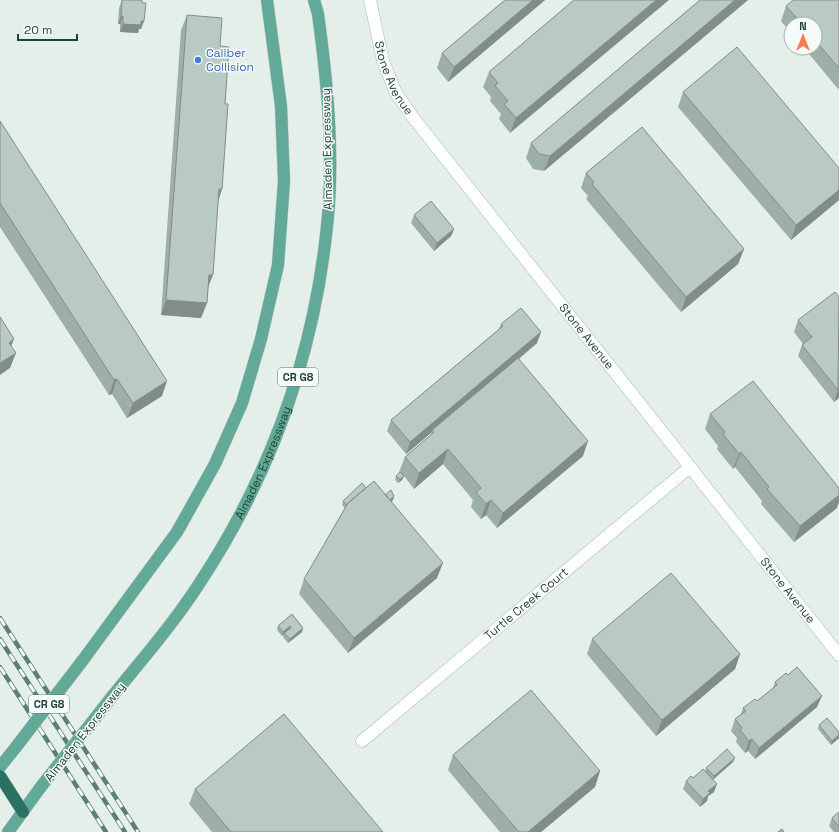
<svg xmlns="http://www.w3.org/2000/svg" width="839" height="832" font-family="'Space Grotesk',sans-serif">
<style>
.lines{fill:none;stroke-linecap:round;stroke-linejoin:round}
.street-casing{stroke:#a6b8b1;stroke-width:13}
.primary-casing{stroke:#c1cac8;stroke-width:13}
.highway-casing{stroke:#c1cac8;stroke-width:13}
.street{stroke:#fff;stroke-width:12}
.primary{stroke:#63a997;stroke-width:12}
.highway{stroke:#297263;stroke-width:12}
.rail-casing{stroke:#5b7e75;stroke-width:4.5}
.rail{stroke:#f5fbf8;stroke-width:3;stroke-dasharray:9;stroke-linecap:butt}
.primary-bridge-casing{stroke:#c1cac8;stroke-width:13;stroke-linecap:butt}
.primary-bridge{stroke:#63a997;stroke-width:12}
.wall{fill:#9eaea8}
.shaded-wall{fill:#818d88}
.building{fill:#b8cac3;stroke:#818d88}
.shop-dot{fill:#3f7fe0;stroke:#f5fbf8;stroke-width:1.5}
.labels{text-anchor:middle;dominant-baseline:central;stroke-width:3;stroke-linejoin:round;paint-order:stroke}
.shield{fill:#f5fbf8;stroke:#617a72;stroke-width:1}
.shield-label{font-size:11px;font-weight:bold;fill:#214339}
.shop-label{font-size:12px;fill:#366cbe;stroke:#f5fbf8;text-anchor:start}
.street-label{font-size:12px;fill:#214339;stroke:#f5fbf8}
</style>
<rect width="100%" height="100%" fill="#e4efea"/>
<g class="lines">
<defs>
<g id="street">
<path id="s1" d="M370 0 383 61 396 93 415 120 839 655"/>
<path id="s2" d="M362 741 690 467"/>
</g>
<g id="primary">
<path d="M83 660 177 532 215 464 242 403 261 339 278 265 284 181 281 106 267 0"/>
<path id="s3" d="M107 703C138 664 172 626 199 584 273 472 316 349 328 216 334 149 327 80 318 14L314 0"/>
<path d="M0 767 16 747"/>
<path d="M8 832 40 788"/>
</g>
<path id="highway" d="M0 776 23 812"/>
</defs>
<use href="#street" class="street-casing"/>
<use href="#primary" class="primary-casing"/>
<use href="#highway" class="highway-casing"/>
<use href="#street" class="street"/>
<use href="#primary" class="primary"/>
<use href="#highway" class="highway"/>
<defs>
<path id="rail" d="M0 618 138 832
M0 639 125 832
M0 667 106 832"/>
</defs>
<use href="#rail" class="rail-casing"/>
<use href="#rail" class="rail"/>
<defs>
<path id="primary-bridge" d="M16 747 83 660
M40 788 107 703"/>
</defs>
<use href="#primary-bridge" class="primary-bridge-casing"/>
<use href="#primary-bridge" class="primary-bridge"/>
</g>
<path class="wall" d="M122 0 142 3 144 21 141 29H139L138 33 120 32V24H118L119 8Z
M505 0H545L448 82 437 68 442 53Z
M574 0 510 133 499 119 501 114 490 101 491 97 483 87 489 72Z
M700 0H748L544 171 533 169 526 158 531 143Z
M839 0V90L804 48H815V24H791V33L781 21 786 6Z
M187 15 220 46 225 104 218 202 208 287 207 303 201 318 161 315 181 30Z
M683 92 839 168V200L791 240 678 107Z
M0 121 162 396 127 418 112 394 109 395 0 227Z
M586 173 744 249 738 264 681 312 586 199 588 196 581 188Z
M414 215 454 229 451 236 434 251 411 223Z
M839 297V398L834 402 798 356 802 345 803 344 794 332 798 320Z
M501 324 541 332 537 343 519 359 583 456 497 528 486 515 481 519 471 507 473 500 443 464 414 489 404 476 402 480 398 483 395 480 396 476 400 472H399L405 457 431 435 432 432 406 454 387 431 391 420 499 329Z
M710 414 837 508 794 542 761 504 762 501 735 467 733 469 717 449 718 446 705 429Z
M366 488 385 495 394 496 393 500 391 502 437 578 348 653 299 594 304 579 345 508 342 505 343 501Z
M292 614 303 628 302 632 288 643 283 637 284 634 282 636 277 630 278 626Z
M592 639 740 654 735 669 656 736 587 654Z
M775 682 817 707 755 759 748 751 745 753 736 742 737 738 731 731 735 719 741 714 743 708 757 701 773 688Z
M819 725 839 738 831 745 818 729Z
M453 755 600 771 595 787 541 832H500L448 770Z
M733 762 713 780 714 792 708 796 707 801 700 807 683 789 686 781 693 778 705 771 706 768Z
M195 789 383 832H212L189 804Z
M839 812V832H834L829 826 832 818Z"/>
<path class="shaded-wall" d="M533 0H545L448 82 454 67Z
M656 0H669L510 133 516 118Z
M735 0H748L544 171 550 156Z
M121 16H123L120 24H118Z
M141 21H144L141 29H139L138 33 120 32 123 24Z
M219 189H222L217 205Z
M839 190V200L791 240 796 225Z
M454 229 451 236 434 251 437 243Z
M744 249 738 264 681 312 686 297Z
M209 275H213L207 290Z
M166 300 207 303 201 318 161 315Z
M541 332 537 343 433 431 432 430V432L406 454 410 442Z
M14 339 8 354 9 343Z
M16 353 10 368 0 375V363Z
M117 379 112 394 109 395 114 380Z
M167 381 162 396 127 418 133 403Z
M838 390H839V398L834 402Z
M588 441 583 456 497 528 503 513Z
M448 449 443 464 414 489 419 473Z
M741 452 735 467 733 469 739 454Z
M404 476 402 480 398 483 400 479Z
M839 495V502L837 508 794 542 800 526Z
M394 496 393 500 382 509 384 505Z
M491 500 486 515 481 519 486 504Z
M443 563 437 578 348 653 354 638Z
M290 626 288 630 282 636 283 632Z
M303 628 302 632 288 643 290 639Z
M740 654 735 669 656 736 662 720Z
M822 696 817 707 755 759 759 748Z
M839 735V738L831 745 832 741Z
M752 739 748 751 745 753 749 741Z
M735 758 733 762 712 780 714 776Z
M600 771 595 787 541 832H528Z
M717 784 714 792 708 796 707 801 700 807 703 799 708 791Z"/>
<path class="building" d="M122 0H142V3H146L144 21H141V25L123 24V16H121Z
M505 0H533L454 67 442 53Z
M574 0H656L516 118 504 104 508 101 495 86 498 83 489 72Z
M700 0H735L550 156 539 154 531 143Z
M793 0H839V68L815 40V24H802L786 6Z
M187 15 222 18 220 46 229 47 225 104H228L222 189H219L213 275H209L207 303 166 300Z
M737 47 839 168V190L796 225 683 92Z
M0 121 167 381 133 403 117 379 114 380 0 203Z
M642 127 744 249 686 297 592 184 594 182 586 173Z
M431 201 454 229 437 243 414 215Z
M835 292 839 297 838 390 802 345 812 337 798 320Z
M521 308 541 332 410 442 391 420 503 326 501 324Z
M0 317 14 339 9 343 16 353 0 363Z
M518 358 588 441 503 513 491 500 486 504 476 492 481 488 448 449 419 473 405 457 434 432 432 430Z
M753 381 839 488V495L800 526 767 489 769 487 741 452 739 454 723 434 725 432 710 414Z
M400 472 404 476 400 479 396 476Z
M374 481 443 563 354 638 304 579 348 503Z
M362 483 366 488 348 503 347 505 343 501Z
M391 490 394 496 390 500 385 495Z
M671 573 740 654 662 720 592 639Z
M292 614 303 628 290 639 284 633 291 628 290 626 283 632 278 626Z
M797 667 822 696 759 748 752 739 749 741 740 730 742 728 735 719 746 711 743 708 755 699 757 701 777 685 775 682 786 673 788 675Z
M531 690 600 771 528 832H519L453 755Z
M284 714 383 832H231L195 789Z
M827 718 839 732V735L832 741 819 725Z
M727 749 735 758 714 776 706 768Z
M703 769 717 784 708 791 710 793 703 799 686 781 691 776 693 778Z
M839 812V827L832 818Z
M782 829 784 832H778Z"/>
<circle class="shop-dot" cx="198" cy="60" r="4"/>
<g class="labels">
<g class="shield">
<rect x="278" y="368" width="40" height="18" rx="3"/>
<rect x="29" y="695" width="40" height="18" rx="3"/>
</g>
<g class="shield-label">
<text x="298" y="377">CR G8</text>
<text x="49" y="704">CR G8</text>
</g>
<g class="shop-label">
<text x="206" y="53">Caliber<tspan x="206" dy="14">Collision</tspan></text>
</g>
<g class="street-label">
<text stroke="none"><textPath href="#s1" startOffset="82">Stone Avenue</textPath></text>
<text transform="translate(327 149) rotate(-91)">Almaden Expressway</text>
<text stroke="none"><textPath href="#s1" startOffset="406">Stone Avenue</textPath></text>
<text stroke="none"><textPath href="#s3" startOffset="288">Almaden Expressway</textPath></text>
<text stroke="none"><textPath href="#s1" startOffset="730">Stone Avenue</textPath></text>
<text stroke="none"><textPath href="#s2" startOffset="214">Turtle Creek Court</textPath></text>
<text transform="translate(85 732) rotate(-52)">Almaden Expressway</text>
</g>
</g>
<g transform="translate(803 36)"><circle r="19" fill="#f5fbf8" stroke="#a0b1ac"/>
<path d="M0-3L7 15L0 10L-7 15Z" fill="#ff7c51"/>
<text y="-6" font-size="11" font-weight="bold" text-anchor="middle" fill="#214339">N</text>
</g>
<path d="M18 34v6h59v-6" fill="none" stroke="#214339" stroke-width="2"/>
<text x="24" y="34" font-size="12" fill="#214339" stroke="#f5fbf8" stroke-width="3" paint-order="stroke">20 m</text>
</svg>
